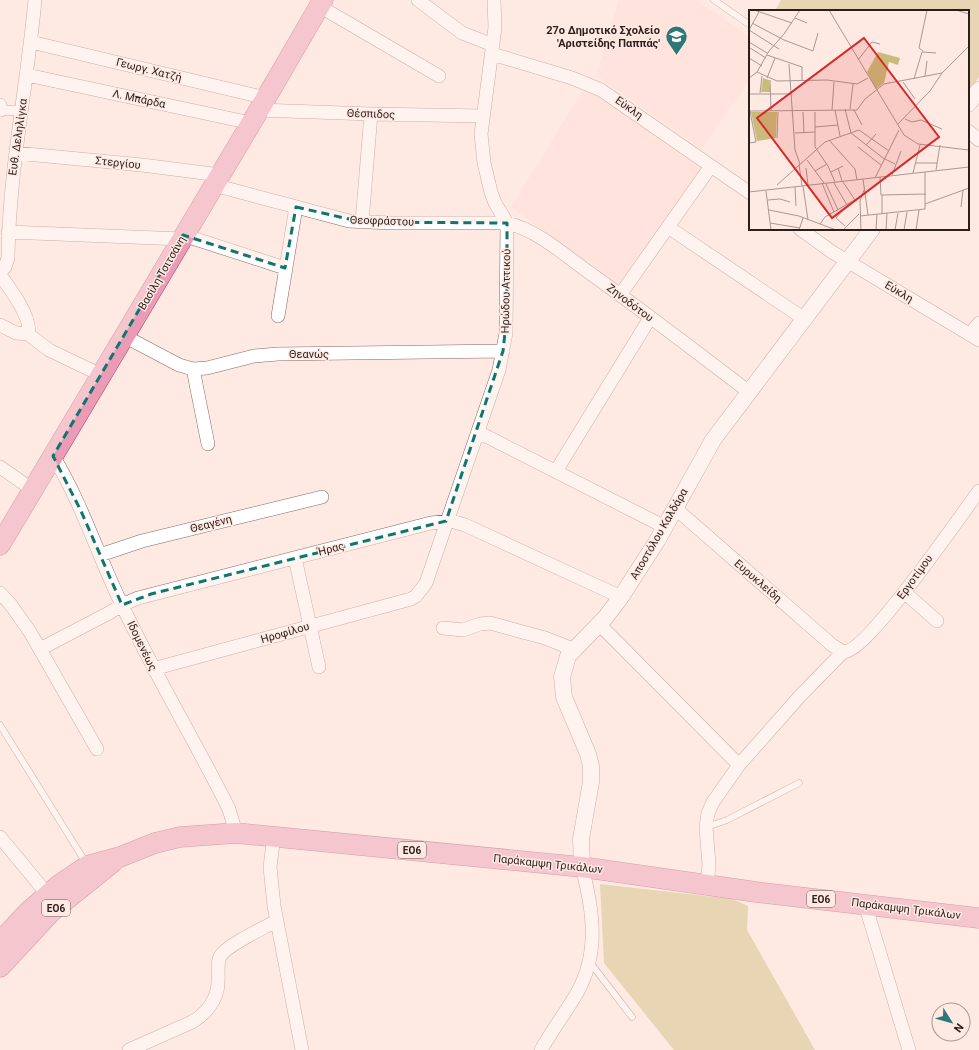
<svg xmlns="http://www.w3.org/2000/svg" width="979" height="1050" font-family="Roboto,sans-serif">
<style>
.built{fill:#fedbd2}
.green{fill:#c9bc7a}
.lines{fill:none;stroke-linecap:round;stroke-linejoin:round}
.service-casing{stroke:#886961;stroke-width:7}
.pedestrian-casing{stroke:#886961;stroke-width:10}
.minor-casing{stroke:#886961;stroke-width:14}
.tertiary-casing{stroke:#886961;stroke-width:17}
.primary-casing{stroke:#9f445f;stroke-width:21}
.service{stroke:#fff;stroke-width:6}
.pedestrian{stroke:#fff;stroke-width:9}
.minor{stroke:#fff;stroke-width:13}
.tertiary{stroke:#fff;stroke-width:16}
.primary{stroke:#eb9bb5;stroke-width:20}
.marked{fill:none;stroke:#0f766e;stroke-width:3;stroke-dasharray:8 5;stroke-linejoin:round}
.labels{text-anchor:middle;dominant-baseline:central;stroke-width:3;stroke-linejoin:round;paint-order:stroke}
.shield{fill:#ffe9e3;stroke:#6b5b57;stroke-width:1}
.shield-label{font-size:10px;font-weight:bold;fill:#2b1e1b}
.poi-label{font-size:11px;font-weight:bold;fill:#2b1e1b;stroke:#ffe9e3;text-anchor:end}
.street-label{font-size:11px;fill:#2b1e1b;stroke:#ffe9e3}
.inset-road{fill:none;stroke:#aa9893;stroke-width:1}
.view{fill:#d62828;fill-opacity:0.15;stroke:#d62828;stroke-width:2}
.inset-edge{fill:none;stroke:#2b1e1b;stroke-width:2}
</style>
<rect width="100%" height="100%" fill="#ffe9e3"/>
<path class="built" d="M619 0H696L750 37V79L701 149 596 75Z
M584 89 604 100 703 170 621 286 511 207Z"/>
<path class="green" d="M781 0H979V77L968 92V11H775Z
M600 884 732 899 748 906 747 930 815 1050H674L604 963Z"/>
<g class="lines">
<defs>
<path id="service" d="M714 0 750 25
M0 725 86 863
M707 827 727 820 799 783
M589 961 632 1017"/>
<path id="pedestrian" d="M0 110 22 111"/>
<path id="minor" d="M418 0 462 33 493 45
M319 6 439 76
M31 42 266 98
M492 54 572 78 601 90 750 193
M27 75 251 123
M0 105 1 110
M259 110 371 114 483 116
M968 131 979 140
M16 153 142 165 220 175
M214 185 349 221 391 223H507C537 230 562 253 587 271 642 310 695 351 748 391
M362 222 371 114
M668 227 803 318
M800 229 832 252 979 340
M8 232 182 239
M183 235 285 268
M0 272 5 267 8 258C9 172 27 86 35 0
M0 275C9 287 33 319 28 334
M620 295 711 166
M278 316 296 207
M0 325 16 333 28 334
M28 334 49 350 101 375
M970 334 979 323
M124 336 179 365 193 369 207 368 254 356 278 354 503 351
M193 369 208 444
M478 432 665 527
M53 456C82 503 98 556 122 605 155 675 195 741 229 809L236 833
M0 467 33 490
M556 471 650 318
M675 508 832 645 843 652
M100 555 142 541 322 497
M295 558 319 667
M904 592 937 621
M0 593 11 605 30 632 97 749
M599 624 739 765
M443 628 463 630 480 624 490 623 545 638 573 649
M40 649 109 613 122 605 138 598 431 523 451 521 465 525 621 597
M843 652C867 653 960 516 979 491
M153 669 411 599 416 596 426 583 499 370 506 333 507 223 495 203 491 192 484 163 481 134 495 27 494 0
M274 835 270 867 274 906 302 1050
M0 837 48 895
M707 885 709 865 706 827 708 813 713 802 739 765 800 696 843 652
M865 904 909 1050
M129 1050 192 1022C206 1014 218 999 218 982 219 973 216 963 221 955 229 944 264 928 276 921
M541 1050C552 1030 566 1012 577 993 600 952 593 910 582 867"/>
<path id="tertiary" d="M968 104 979 90
M582 867 581 839 591 782V766L588 754 564 697 562 677 568 656 605 618 621 597 657 541 713 440 872 229"/>
<path id="primary" d="M0 545 259 110 323 0
M0 942 28 912 59 885 87 866 120 857 155 843 180 837 236 833 582 867 756 892 979 918
M0 967 51 912 113 862"/>
</defs>
<use href="#service" class="service-casing"/>
<use href="#pedestrian" class="pedestrian-casing"/>
<use href="#minor" class="minor-casing"/>
<use href="#tertiary" class="tertiary-casing"/>
<use href="#primary" class="primary-casing"/>
<use href="#service" class="service"/>
<use href="#pedestrian" class="pedestrian"/>
<use href="#minor" class="minor"/>
<use href="#tertiary" class="tertiary"/>
<use href="#primary" class="primary"/>
</g>
<path d="M0 0H979V1050H0ZM296 207 362 222 507 223V314L503 351 446 521 151 594 122 605 81 511 53 456 183 235 285 268Z" fill="#ffe9e3" fill-opacity=".55" fill-rule="evenodd"/>
<path class="marked" d="M296 207 362 222 507 223V314L503 351 446 521 151 594 122 605 81 511 53 456 183 235 285 268Z"/>
<defs>
<symbol id="school-pin" viewBox="-11 -11 22 30"><path d="M0 17L-7.5 6A9.5 9.5 0 1 1 7.5 6Z" fill="#2d7776" stroke="#ffe9e3"/><path d="M0-5L7-2L0 1L-7-2ZM-4 1L0 2.5L4 1V4Q0 6-4 4Z" fill="#fff"/></symbol>
</defs>
<g fill-rule="evenodd">
<use href="#school-pin" x="664" y="24" width="25" height="34"/>
</g>
<g class="labels">
<g class="shield">
<rect x="398" y="842" width="28" height="16" rx="3"/>
<rect x="807" y="891" width="28" height="16" rx="3"/>
<rect x="42" y="900" width="28" height="16" rx="3"/>
</g>
<g class="shield-label">
<text x="412" y="850">ΕΟ6</text>
<text x="821" y="899">ΕΟ6</text>
<text x="56" y="908">ΕΟ6</text>
</g>
<g class="poi-label">
<text x="660" y="30">27ο Δημοτικό Σχολείο<tspan x="660" dy="13">'Αριστείδης Παππάς'</tspan></text>
</g>
<g class="street-label">
<text transform="translate(149 70) rotate(14)">Γεωργ. Χατζή</text>
<text transform="translate(139 99) rotate(12)">Λ. Μπάρδα</text>
<text transform="translate(629 108) rotate(35)">Εύκλη</text>
<text transform="translate(371 114) rotate(2)">Θέσπιδος</text>
<text transform="translate(18 137) rotate(-82)">Ευθ. Δεληλίγκα</text>
<text transform="translate(118 163) rotate(6)">Στεργίου</text>
<text transform="translate(382 221) rotate(2)">Θεοφράστου</text>
<text transform="translate(162 273) rotate(-60)">Βασίλη Τσιτσάνη</text>
<text transform="translate(506 291) rotate(-89)">Ηρώδου Αττικού</text>
<text transform="translate(899 292) rotate(31)">Εύκλη</text>
<text transform="translate(630 303) rotate(37)">Ζηνοδότου</text>
<text x="309" y="354">Θεανώς</text>
<text transform="translate(211 524) rotate(-14)">Θεαγένη</text>
<text transform="translate(659 534) rotate(-60)">Αποστόλου Καλδάρα</text>
<text transform="translate(331 549) rotate(-14)">Ήρας</text>
<text transform="translate(915 577) rotate(-54)">Εργοτίμου</text>
<text transform="translate(758 581) rotate(41)">Ευρυκλείδη</text>
<text transform="translate(285 633) rotate(-16)">Ηροφίλου</text>
<text transform="translate(142 646) rotate(64)">Ιδομενέως</text>
<text transform="translate(548 864) rotate(6)">Παράκαμψη Τρικάλων</text>
<text transform="translate(906 909) rotate(7)">Παράκαμψη Τρικάλων</text>
</g>
</g>
<g transform="translate(749 10)">
<rect width="220" height="220" fill="#ffe9e3"/>
<path d="M129 42 151 48 149 55 140 52 135 73 127 79 118 62ZM14 68 20 70 22 82H12ZM2 102H28L27 128 8 131Z" fill="#c9bc7a"/>
<path class="inset-road" d="M5 0 43 13M80 0 155 125 169 134 220 140M207 0 220 4M46 8 58 13M3 13 35 30 64 41 69 23M0 20 30 39M0 20 10 2M0 32 18 43M1 38 17 48M174 41 170 38 178 0M18 45 53 57V71M0 48 13 56M109 50 123 32 131 34M40 54 46 140 51 154M8 62 28 71 78 70 108 74 119 68M176 66 178 51M0 68 8 62 20 41 35 24 51 0M18 68 26 48M165 69 173 42 187 43M21 70 22 101M154 72 166 89M11 83 13 66M0 84H43M96 99 102 123 134 148 146 154M101 99 104 74M83 100 85 72M86 100 91 126M105 100 113 115M0 101 108 100 116 89 135 74 193 63 220 36M54 102 55 123M66 102V137L79 156 86 172M156 109 163 112 172 110 193 119M148 115 181 81 193 63M66 117 89 115M46 123 66 122M28 128 29 102M80 130 106 159 108 170M0 133 7 132 1 101M117 135 127 124M109 137 132 155M58 150 75 173M166 153H188M50 154 53 176M57 158 59 175M89 158 93 171M187 160 191 135M66 161 78 154M82 162 94 156M164 163 171 135M143 165 152 141M131 167 132 185 177 184M126 168 150 120M114 169 119 205M94 172 106 190M73 173 85 202M85 173 98 195M77 174 89 200M28 175 76 132 110 120 140 141M54 176 59 210M46 177 47 196M17 181 22 220M0 182 220 157M19 190 31 189 41 192M176 194 220 178M212 197 214 180M20 200 50 206 87 220M94 200 87 208 96 216M133 203V185M111 206 176 199V162M21 213 51 218M71 214 76 207 111 187M50 220 54 208M94 220 110 204M112 220 111 191 115 180M127 220 128 204M137 220 138 203M146 220 149 203M155 220 158 202M167 220 170 200"/>
<path class="view" d="M115 28 190 127 83 208 8 108Z"/>
<rect width="220" height="220" class="inset-edge"/>
</g>
<g transform="translate(951 1022) rotate(127)"><circle r="19" fill="#ffe9e3" stroke="#aa9893"/>
<path d="M0-3L7 15L0 10L-7 15Z" fill="#2d7776"/>
<text y="-6" font-size="11" font-weight="bold" text-anchor="middle" fill="#2b1e1b">N</text>
</g>
</svg>
